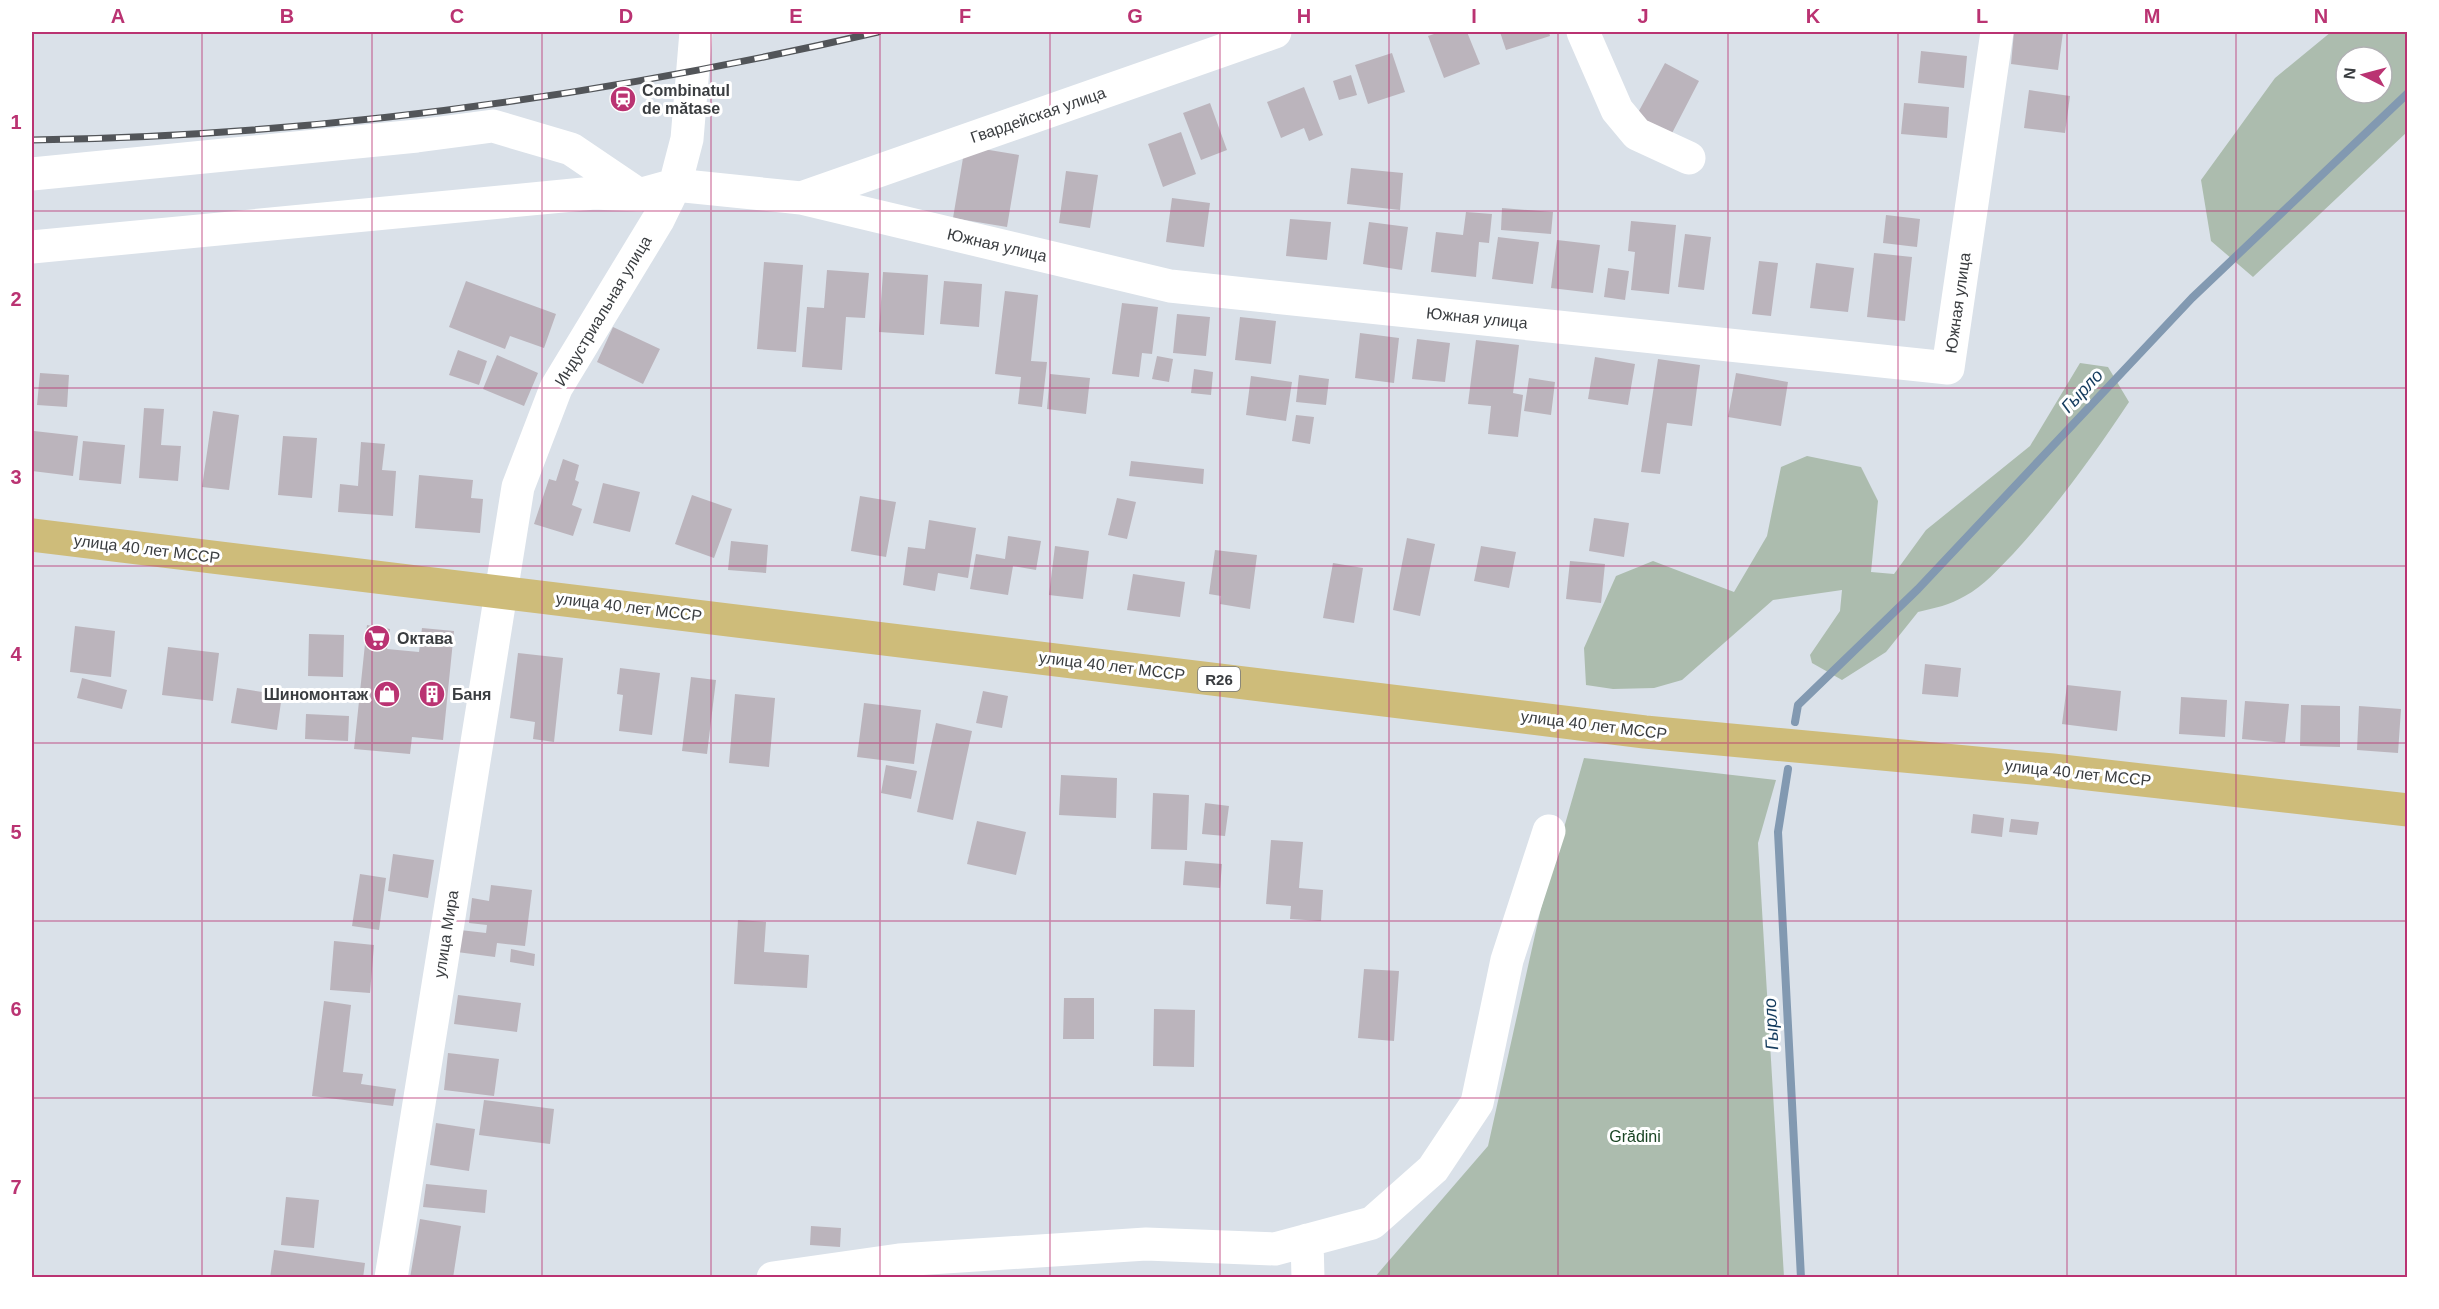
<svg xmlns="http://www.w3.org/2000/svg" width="2439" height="1309" font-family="Helvetica,sans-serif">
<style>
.green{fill:#acbcae;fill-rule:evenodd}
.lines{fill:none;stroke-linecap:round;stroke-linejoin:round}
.stream{stroke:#8299b1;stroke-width:8}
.building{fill:#bbb4bc}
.minor{stroke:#fff;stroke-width:33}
.major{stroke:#cebc7a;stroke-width:33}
.rail-casing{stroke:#525559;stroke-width:7}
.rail{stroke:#fff;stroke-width:4.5;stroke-dasharray:14;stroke-linecap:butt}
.grid{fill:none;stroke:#ba3372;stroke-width:1.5;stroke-opacity:0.55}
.labels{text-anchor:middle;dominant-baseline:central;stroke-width:6;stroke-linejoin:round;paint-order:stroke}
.shield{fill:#fff;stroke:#757779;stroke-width:1.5}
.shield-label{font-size:15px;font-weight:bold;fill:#3a3d40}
.poi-label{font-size:16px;font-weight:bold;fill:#3a3d40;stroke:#fff;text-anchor:start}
.street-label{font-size:16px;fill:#3a3d40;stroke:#fff}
.park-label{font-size:16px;fill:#194423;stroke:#fff}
.water-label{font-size:18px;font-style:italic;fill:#153c5e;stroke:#fff}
.neatline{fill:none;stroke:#ba3372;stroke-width:2}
.grid-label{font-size:20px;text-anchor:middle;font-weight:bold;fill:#ba3372}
</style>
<rect width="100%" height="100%" fill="#dae1e9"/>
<path class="green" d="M2331 32H2407V132L2253 277 2211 241 2201 180 2275 78ZM2346 57H2382V93H2346Z
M2080 363 2108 367 2129 402C2094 455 2056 507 2013 554 1998 569 1984 586 1965 596 1950 605 1935 608 1918 612L1886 652 1842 680 1812 663 1810 655 1840 611 1842 590 1773 600 1682 680 1654 688 1613 689 1586 685 1584 648 1616 576 1653 561 1734 592 1767 536 1781 467 1807 456 1861 467 1878 501 1871 572 1894 574 1926 530 2030 446Z
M1584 758 1776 780 1758 843 1784 1277 1374 1278 1488 1146 1541 908Z"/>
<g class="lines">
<path class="stream" d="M1795 722 1798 705 1918 589 2192 298 2408 93
M1788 769 1778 832 1801 1278"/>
</g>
<path class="building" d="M1440 32H1467L1480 64 1444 78 1428 36Z
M1500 32H1549L1550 36 1506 50Z
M2014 32H2063L2058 70 2011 64Z
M1921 51 1967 56 1964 88 1918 83Z
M1392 53 1405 92 1368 104 1355 65Z
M1665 63 1699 81 1669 139 1634 120Z
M1351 75 1357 95 1339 100 1333 81Z
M1304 87 1323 135 1309 141 1304 128 1281 138 1267 102Z
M2029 90 2070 96 2065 133 2024 128Z
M1210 103 1227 150 1201 160 1183 113Z
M1904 103 1949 107 1947 138 1901 134Z
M1181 132 1196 174 1163 187 1148 144Z
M965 146 1019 155 1007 227 953 218Z
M1351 168 1403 173 1400 210 1347 204Z
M1066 171 1098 175 1090 228 1059 223Z
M1172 198 1210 203 1204 247 1166 242Z
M1502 208 1553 212 1551 234 1501 230Z
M1466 212 1492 214 1489 243 1479 242 1476 277 1431 272 1436 232 1463 235Z
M1886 215 1920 219 1917 247 1883 243Z
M1290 219 1331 222 1327 260 1286 256Z
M1631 221 1676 225 1669 294 1631 290 1635 252 1628 251Z
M1369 222 1408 227 1402 270 1363 264Z
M1685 234 1711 237 1704 290 1678 287Z
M1498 237 1539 242 1533 284 1492 279Z
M1557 240 1600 245 1593 293 1551 288Z
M1874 253 1912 257 1905 321 1867 317Z
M1759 261 1778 263 1771 316 1752 314Z
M764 262 803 265 796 352 757 349Z
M1816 263 1854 268 1848 312 1810 308Z
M1608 268 1629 271 1625 300 1604 297Z
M827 270 869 273 865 318 846 317 842 370 802 367 807 307 824 308Z
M883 272 928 275 924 335 879 332Z
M466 281 556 314 544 348 510 336 505 349 449 327Z
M944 281 982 284 979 327 940 324Z
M1005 291 1038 295 1031 361 1047 362 1042 407 1018 404 1021 377 995 374Z
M1122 303 1158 307 1152 354 1142 353 1139 377 1112 374Z
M1177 314 1210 317 1206 356 1173 353Z
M1240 317 1276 321 1271 364 1235 360Z
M613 327 660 349 643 384 597 362Z
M1360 333 1399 338 1394 383 1355 378Z
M1417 339 1450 343 1445 382 1412 379Z
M1476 340 1519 345 1513 393 1523 395 1518 437 1488 434 1491 406 1468 404Z
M458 350 487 361 479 385 449 375Z
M497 355 538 373 524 406 483 389Z
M1157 356 1173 359 1169 382 1152 379Z
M1595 357 1635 364 1628 405 1588 399Z
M1658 359 1700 365 1692 426 1667 423 1660 474 1641 472Z
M1194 369 1213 372 1211 395 1191 393Z
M40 373 69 375 67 407 37 405Z
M1736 373 1788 382 1781 426 1728 417Z
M1050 374 1090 378 1086 414 1047 409Z
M1299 375 1329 379 1326 405 1296 402Z
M1251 376 1292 382 1286 421 1246 415Z
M1529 378 1555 382 1551 415 1524 411Z
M144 408 164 409 161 445 181 446 178 481 139 478Z
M213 411 239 415 229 490 202 487Z
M1296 415 1314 417 1310 444 1292 441Z
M34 431 78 436 73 476 32 471V440Z
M283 436 317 438 312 498 278 495Z
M83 441 125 445 121 484 79 480Z
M361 442 385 444 382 470 396 471 393 516 338 512 340 484 358 486Z
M563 459 579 465 575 480 579 482 572 505 582 509 573 536 534 524 549 479 556 481Z
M1131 461 1204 469 1203 484 1129 476Z
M419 475 473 480 471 498 483 499 480 533 415 528Z
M603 483 640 492 630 532 593 523Z
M692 495 732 509 714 558 675 544Z
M860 496 896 502 886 557 851 551Z
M1117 498 1136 502 1127 539 1108 535Z
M1594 518 1629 523 1624 557 1589 551Z
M929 520 976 528 968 578 938 573 935 591 903 585 908 547 925 549Z
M1008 536 1041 541 1036 570 1013 566 1008 595 970 589 976 554 1005 559Z
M1407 538 1435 544 1420 616 1393 610Z
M731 541 768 545 766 573 728 570Z
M1055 546 1089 551 1083 599 1049 595Z
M1481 546 1516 552 1509 588 1474 581Z
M1215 550 1257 555 1250 609 1220 604 1221 596 1209 594Z
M1570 561 1605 564 1601 603 1566 599Z
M1333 563 1363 568 1354 623 1323 618Z
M1133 574 1185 582 1180 617 1127 610Z
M367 625 390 629 387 649 419 652 422 628 454 631 443 740 412 737 410 754 354 749Z
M75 626 115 631 111 677 70 672Z
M309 634 344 635 343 677 308 676Z
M168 647 219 653 213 701 162 695Z
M518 653 563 658 554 742 533 739 535 722 510 718Z
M1925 664 1961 668 1958 697 1922 694Z
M620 668 660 673 652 735 619 731 623 695 617 694Z
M691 677 716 680 707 754 682 751Z
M82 678 127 690 122 709 77 698Z
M2067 685 2121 691 2117 731 2062 724Z
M237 688 282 695 277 730 231 723Z
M983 691 1008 696 1002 728 976 723Z
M735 694 775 698 769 767 729 763Z
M2181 697 2227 700 2225 737 2179 734Z
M2245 701 2289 704 2285 743 2242 739Z
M864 703 921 710 914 764 857 757Z
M2301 705 2340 706V747L2300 746Z
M2359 706 2401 709 2398 753 2357 750Z
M306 714 349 716 348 741 305 739Z
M936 723 972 731 953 820 917 812Z
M886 765 917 771 911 799 881 793Z
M1061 775 1117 778 1116 818 1059 815Z
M1153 793 1189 795 1187 850 1151 849Z
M1205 803 1229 806 1225 836 1202 834Z
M1973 814 2004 818 2002 837 1971 833Z
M2011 819 2039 822 2037 835 2009 832Z
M977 821 1026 832 1016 875 967 864Z
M1271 840 1303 842 1299 888 1323 890 1321 921 1290 919 1291 906 1266 904Z
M393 854 434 860 428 898 388 891Z
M1185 861 1222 864 1220 888 1183 885Z
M360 874 386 878 379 930 352 926Z
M491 885 532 890 525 946 497 943 495 957 457 952 460 930 486 933 487 925 469 923 472 898 489 901Z
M738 920 766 922 764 952 809 955 807 988 734 984Z
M334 941 374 945 370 993 330 990Z
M511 949 535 954 534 966 510 962Z
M1364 969 1399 971 1394 1041 1358 1038Z
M458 995 521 1003 517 1032 454 1024Z
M1064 998H1094V1039H1063Z
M324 1001 351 1005 343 1072 363 1074 361 1084 396 1089 393 1106 312 1096Z
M1154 1009 1195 1010 1194 1067 1153 1066Z
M448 1053 499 1059 494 1096 444 1090Z
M484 1100 554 1109 550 1144 479 1135Z
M436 1123 475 1129 469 1171 430 1165Z
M426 1184 487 1190 485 1213 423 1207Z
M286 1197 319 1200 314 1248 281 1245Z
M420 1219 461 1226 453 1278H410Z
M811 1226 841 1228 840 1247 810 1245Z
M274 1250 365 1263 363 1278H270Z"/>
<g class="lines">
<path class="minor" d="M1583 32 1617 110 1637 134 1689 158
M32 174 417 136 493 126 571 149 639 195
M801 198 1275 32
M32 247 594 193 639 195 675 185 801 198 1170 286 1948 368 1997 32
M1307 1240 1308 1278
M391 1278 518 487 556 388 658 220 675 185 687 139 696 32
M773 1278 899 1260 1146 1244 1275 1249 1372 1223 1433 1169 1477 1103 1507 960 1549 831"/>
<path class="major" d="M32 535 1645 732 2053 770 2408 810"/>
<defs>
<path id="rail" d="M32 140C314 136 603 96 878 32"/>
</defs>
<use href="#rail" class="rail-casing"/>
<use href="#rail" class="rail"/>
</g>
<path class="grid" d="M202 32V1278M372 32V1278M542 32V1278M711 32V1278M880 32V1278M1050 32V1278M1220 32V1278M1389 32V1278M1558 32V1278M1728 32V1278M1898 32V1278M2067 32V1278M2236 32V1278M32 211H2408M32 388H2408M32 566H2408M32 743H2408M32 921H2408M32 1098H2408"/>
<defs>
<symbol id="station-disc" viewBox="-11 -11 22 22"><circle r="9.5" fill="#ba3372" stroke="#fff"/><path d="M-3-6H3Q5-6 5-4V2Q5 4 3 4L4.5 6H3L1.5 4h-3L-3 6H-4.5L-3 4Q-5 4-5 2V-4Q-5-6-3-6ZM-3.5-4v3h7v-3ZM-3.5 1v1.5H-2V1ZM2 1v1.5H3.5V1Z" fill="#fff"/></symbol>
<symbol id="supermarket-disc" viewBox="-11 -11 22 22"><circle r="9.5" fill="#ba3372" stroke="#fff"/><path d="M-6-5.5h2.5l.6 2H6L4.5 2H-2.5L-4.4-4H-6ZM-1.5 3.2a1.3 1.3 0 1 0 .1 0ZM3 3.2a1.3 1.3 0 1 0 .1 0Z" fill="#fff"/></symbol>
<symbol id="shop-disc" viewBox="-11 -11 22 22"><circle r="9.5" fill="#ba3372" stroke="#fff"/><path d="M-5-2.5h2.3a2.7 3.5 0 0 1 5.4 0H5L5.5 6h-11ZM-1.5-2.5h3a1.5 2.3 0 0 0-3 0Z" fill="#fff"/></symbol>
<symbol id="building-disc" viewBox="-11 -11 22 22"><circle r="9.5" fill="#ba3372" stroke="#fff"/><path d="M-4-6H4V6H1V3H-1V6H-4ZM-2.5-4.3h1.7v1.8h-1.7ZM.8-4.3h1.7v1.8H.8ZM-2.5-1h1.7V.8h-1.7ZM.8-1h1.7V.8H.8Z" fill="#fff"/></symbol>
</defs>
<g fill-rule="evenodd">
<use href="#station-disc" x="608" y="84" width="30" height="30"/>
<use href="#supermarket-disc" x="362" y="623" width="30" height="30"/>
<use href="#shop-disc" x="372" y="679" width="30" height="30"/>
<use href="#building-disc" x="417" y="679" width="30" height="30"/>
</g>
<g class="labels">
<rect class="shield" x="1198" y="667" width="42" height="24" rx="4.5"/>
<g class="shield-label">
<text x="1219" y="679">R26</text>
</g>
<g class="poi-label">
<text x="642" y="90">Combinatul<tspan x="642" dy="18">de mătase</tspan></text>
<text x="397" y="638">Октава</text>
<text x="368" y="694" text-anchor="end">Шиномонтаж</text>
<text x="452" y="694">Баня</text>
</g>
<g class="street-label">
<text transform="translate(1038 115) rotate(-19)">Гвардейская улица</text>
<text transform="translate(997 245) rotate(13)">Южная улица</text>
<text transform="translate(1958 303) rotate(-82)">Южная улица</text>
<text transform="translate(603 311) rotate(-59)">Индустриальная улица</text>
<text transform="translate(1477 318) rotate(6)">Южная улица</text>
<text transform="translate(147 549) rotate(7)">улица 40 лет МССР</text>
<text transform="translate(629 607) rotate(7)">улица 40 лет МССР</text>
<text transform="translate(1112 666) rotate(7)">улица 40 лет МССР</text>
<text transform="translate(1594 725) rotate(7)">улица 40 лет МССР</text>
<text transform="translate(2078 773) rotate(6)">улица 40 лет МССР</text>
<text transform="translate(446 934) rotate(-81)">улица Мира</text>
</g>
<g class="park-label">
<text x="1635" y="1136">Grădini</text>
</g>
<g class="water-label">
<text transform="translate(2082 391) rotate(-47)">Гырло</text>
<text transform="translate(1771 1024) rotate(-93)">Гырло</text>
</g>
</g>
<rect width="2439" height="1309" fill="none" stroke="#ffffff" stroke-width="66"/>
<g transform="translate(2364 75) rotate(276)"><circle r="28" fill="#ffffff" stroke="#b0b1b3" stroke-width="1.5"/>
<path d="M0-4.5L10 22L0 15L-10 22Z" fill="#ba3372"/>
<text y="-9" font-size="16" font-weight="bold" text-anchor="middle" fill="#3a3d40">N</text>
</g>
<rect x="33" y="33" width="2373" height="1243" class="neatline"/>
<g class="grid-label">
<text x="118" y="23">A</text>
<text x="287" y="23">B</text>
<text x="457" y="23">C</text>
<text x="626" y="23">D</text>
<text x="796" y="23">E</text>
<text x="965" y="23">F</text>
<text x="1135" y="23">G</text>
<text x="1304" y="23">H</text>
<text x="1474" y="23">I</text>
<text x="1643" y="23">J</text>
<text x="1813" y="23">K</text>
<text x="1982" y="23">L</text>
<text x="2152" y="23">M</text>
<text x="2321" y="23">N</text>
<text x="16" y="129">1</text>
<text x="16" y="306">2</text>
<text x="16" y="484">3</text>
<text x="16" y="661">4</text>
<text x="16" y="839">5</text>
<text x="16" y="1016">6</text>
<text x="16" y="1194">7</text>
</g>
</svg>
